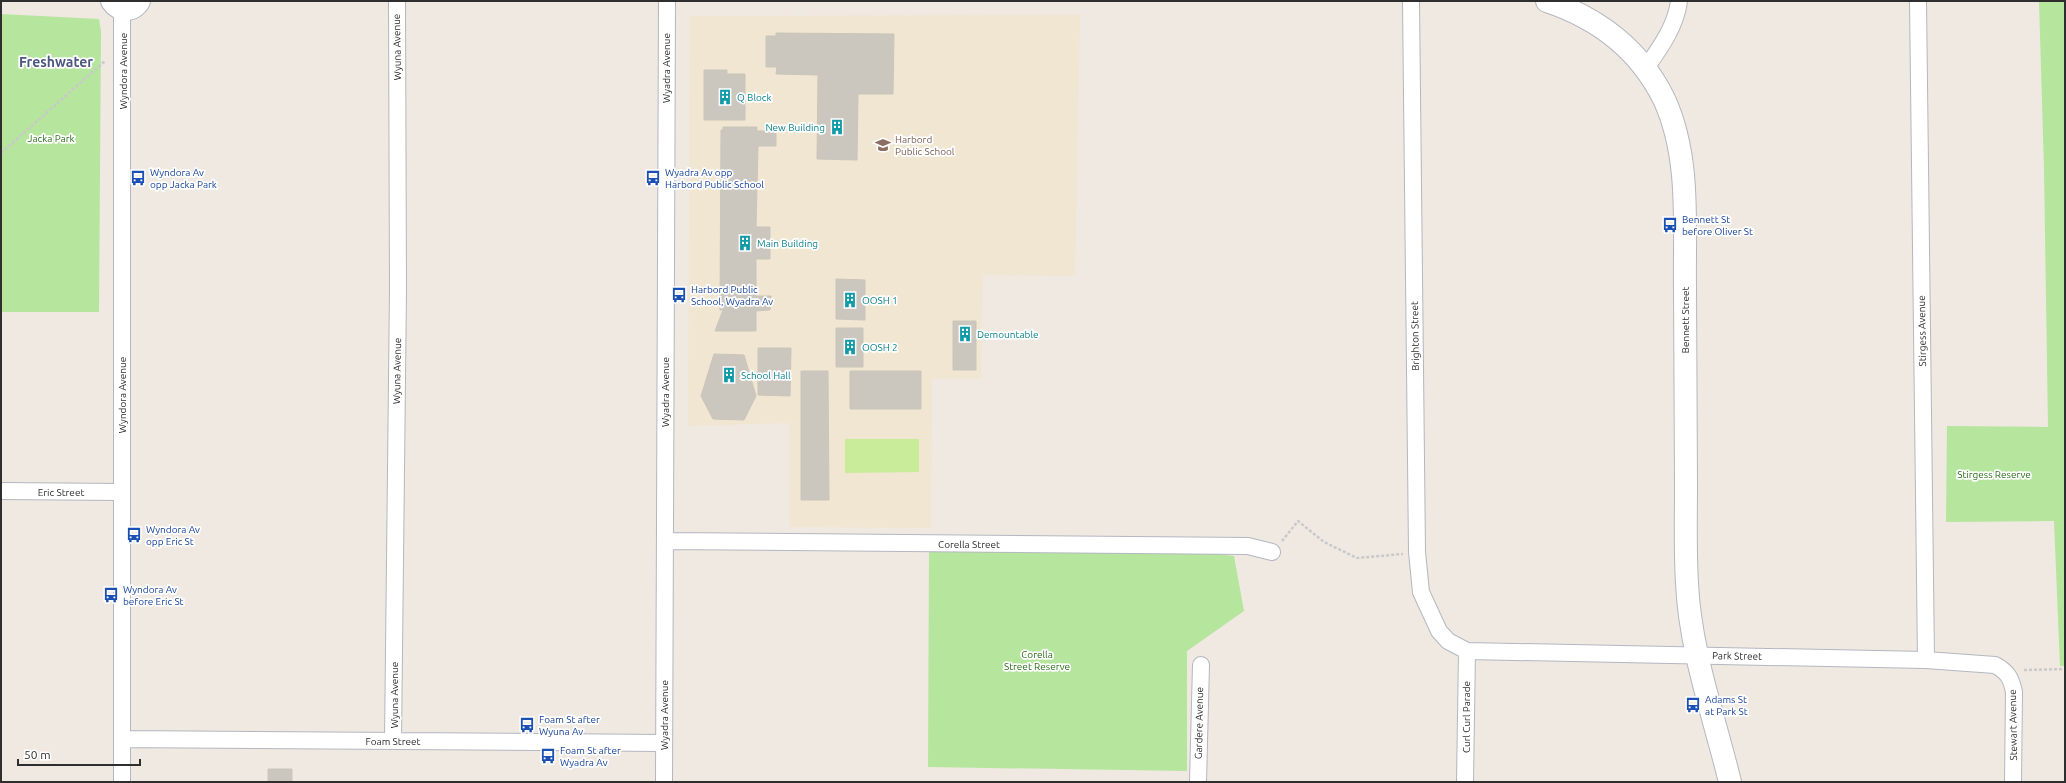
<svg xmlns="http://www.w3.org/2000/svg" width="2066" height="783" font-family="Ubuntu,sans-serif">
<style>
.education{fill:#f0e6d1}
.green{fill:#b6e59e}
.pitch{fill:#c9ec9a}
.building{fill:#cbc7bf;stroke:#cbc5ba}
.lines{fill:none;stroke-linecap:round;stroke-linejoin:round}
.street-casing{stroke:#b4b7c1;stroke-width:18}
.secondary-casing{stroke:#b4b7c1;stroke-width:24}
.path{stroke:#c9c9c9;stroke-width:2.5;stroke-dasharray:3 2;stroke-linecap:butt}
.street{stroke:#fff;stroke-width:16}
.secondary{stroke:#fff;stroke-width:22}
.labels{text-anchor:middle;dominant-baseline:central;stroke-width:3.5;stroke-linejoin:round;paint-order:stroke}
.street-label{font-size:10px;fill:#2e2e2e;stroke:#fff}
.culture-label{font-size:10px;fill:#0d838f;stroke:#fff;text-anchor:start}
.park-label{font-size:10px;fill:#2c6e1b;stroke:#fff}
.education-label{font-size:10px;fill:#785e54;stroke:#fff;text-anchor:start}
.transit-label{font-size:10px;fill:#164399;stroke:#fff;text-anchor:start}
.district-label{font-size:14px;font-weight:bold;fill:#4d5680;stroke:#fff}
</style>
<rect width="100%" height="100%" fill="#efe9e1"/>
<path class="education" d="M1080 15 1075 276 983 275 981 379H932L931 528 790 527 789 423 688 426 690 16Z"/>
<path class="green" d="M2039 1H2065V666H2060L2054 521 1946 522 1947 426 2048 427 2044 169Z
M1 14 99 19 101 31 99 312H1Z
M929 550 1209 553 1234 556 1244 611 1187 651V771L928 767Z"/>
<path class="pitch" d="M845 439H919V472L845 473Z"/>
<path class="building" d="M776 33 894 34 893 94H858L857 160 817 159 818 75 776 74 777 67H766V36H776Z
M704 70H727V74H745V120H704Z
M723 127H757V131H776V146H758L756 227H770V259H756V296H771L770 310 756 311V331H715L723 310H720L721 130H723Z
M836 279 865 280V320L836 319Z
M953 321H976V346H953Z
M836 328H863V367H836Z
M953 346H976V370H953Z
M758 348H791L790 396 758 395Z
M714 354 744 355 756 396 744 420 713 419 701 396Z
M801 371H828L829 500H801Z
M850 371H921V409H850Z
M268 769H292V782H268Z"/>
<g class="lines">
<defs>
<path id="street" d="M1411 1 1417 552 1421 592 1439 631 1448 641 1467 651 1926 660 1995 665C2008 672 2011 678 2014 692L2013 782
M1918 1 1926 660
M1646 68C1660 48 1676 26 1679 1
M1 491 121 492
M665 541 1248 546 1272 552
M122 739 663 743
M393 741 398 289 397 1
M122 782V9
M664 782 667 1
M1198 782 1201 665
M1465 782 1467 651"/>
<path id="secondary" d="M112 1C119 11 132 12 139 1
M1547 1C1598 18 1640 50 1664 99 1691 157 1684 226 1685 288 1685 354 1686 419 1686 484 1686 517 1685 550 1687 583 1690 651 1714 716 1730 782"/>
</defs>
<use href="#street" class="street-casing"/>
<use href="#secondary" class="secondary-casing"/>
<path class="path" d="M1 153 105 61
M1282 541 1298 521 1324 542 1357 558 1403 554
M2024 670 2065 669"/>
<use href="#street" class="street"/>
<use href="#secondary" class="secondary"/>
</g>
<defs>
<symbol id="building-bare" viewBox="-9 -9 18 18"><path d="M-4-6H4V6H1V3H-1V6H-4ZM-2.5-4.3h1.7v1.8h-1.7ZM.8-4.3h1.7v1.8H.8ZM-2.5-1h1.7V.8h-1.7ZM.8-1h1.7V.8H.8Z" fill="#0f9aa8" stroke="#fff" stroke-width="2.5" paint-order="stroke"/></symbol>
<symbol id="school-bare" viewBox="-9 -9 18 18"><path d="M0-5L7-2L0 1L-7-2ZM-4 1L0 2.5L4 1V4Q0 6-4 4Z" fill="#8d6e63" stroke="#fff" stroke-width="2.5" paint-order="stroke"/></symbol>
<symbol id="bus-bare" viewBox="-9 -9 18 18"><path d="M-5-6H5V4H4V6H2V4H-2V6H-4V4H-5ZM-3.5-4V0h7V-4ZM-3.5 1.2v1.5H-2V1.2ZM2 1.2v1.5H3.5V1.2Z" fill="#1a4fb4" stroke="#fff" stroke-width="2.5" paint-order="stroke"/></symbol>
</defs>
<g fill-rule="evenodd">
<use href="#building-bare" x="714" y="86" width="22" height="22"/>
<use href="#building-bare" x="826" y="116" width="22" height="22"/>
<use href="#school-bare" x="872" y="134" width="22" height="22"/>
<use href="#bus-bare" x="127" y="167" width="22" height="22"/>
<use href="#bus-bare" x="642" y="167" width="22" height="22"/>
<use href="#bus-bare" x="1659" y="214" width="22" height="22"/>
<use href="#building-bare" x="734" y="232" width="22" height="22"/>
<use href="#bus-bare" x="668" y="284" width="22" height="22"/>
<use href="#building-bare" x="839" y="289" width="22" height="22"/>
<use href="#building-bare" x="954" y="323" width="22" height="22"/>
<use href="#building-bare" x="839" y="336" width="22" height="22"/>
<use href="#building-bare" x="718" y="364" width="22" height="22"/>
<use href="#bus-bare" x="123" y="524" width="22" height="22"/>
<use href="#bus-bare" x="100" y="584" width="22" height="22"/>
<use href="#bus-bare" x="1682" y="694" width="22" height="22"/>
<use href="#bus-bare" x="516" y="714" width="22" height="22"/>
<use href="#bus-bare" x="537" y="745" width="22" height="22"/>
</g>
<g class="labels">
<g class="street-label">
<text transform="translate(397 47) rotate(-91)">Wyuna Avenue</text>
<text transform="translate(666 68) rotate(-90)">Wyadra Avenue</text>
<text transform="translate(123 71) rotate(-90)">Wyndora Avenue</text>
<text transform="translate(1685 320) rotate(-90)">Bennett Street</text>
<text transform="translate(1922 331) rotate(-91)">Stirgess Avenue</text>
<text transform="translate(1415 336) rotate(-91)">Brighton Street</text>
<text transform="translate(397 371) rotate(-89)">Wyuna Avenue</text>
<text transform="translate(665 392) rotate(-90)">Wyadra Avenue</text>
<text transform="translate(122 395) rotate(-90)">Wyndora Avenue</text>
<text x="61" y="492">Eric Street</text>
<text x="969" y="544">Corella Street</text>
<text transform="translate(1737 656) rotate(1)">Park Street</text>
<text transform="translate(394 695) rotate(-90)">Wyuna Avenue</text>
<text transform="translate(664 715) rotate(-90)">Wyadra Avenue</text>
<text transform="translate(1466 717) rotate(-90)">Curl Curl Parade</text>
<text transform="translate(1199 723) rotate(-89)">Gardere Avenue</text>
<text transform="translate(2013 725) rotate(-91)">Stewart Avenue</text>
<text x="393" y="741">Foam Street</text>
</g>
<g class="culture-label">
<text x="737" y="97">Q Block</text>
<text x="825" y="127" text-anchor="end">New Building</text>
<text x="757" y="243">Main Building</text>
<text x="862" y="300">OOSH 1</text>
<text x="977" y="334">Demountable</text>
<text x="862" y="347">OOSH 2</text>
<text x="741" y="375">School Hall</text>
</g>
<g class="park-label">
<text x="51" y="138">Jacka Park</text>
<text x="1994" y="474">Stirgess Reserve</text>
<text x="1037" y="654">Corella<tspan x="1037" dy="12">Street Reserve</tspan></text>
</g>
<g class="education-label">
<text x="895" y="139">Harbord<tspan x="895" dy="12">Public School</tspan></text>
</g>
<g class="transit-label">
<text x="150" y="172">Wyndora Av<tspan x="150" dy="12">opp Jacka Park</tspan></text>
<text x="665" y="172">Wyadra Av opp<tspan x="665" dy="12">Harbord Public School</tspan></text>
<text x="1682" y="219">Bennett St<tspan x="1682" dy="12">before Oliver St</tspan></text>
<text x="691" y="289">Harbord Public<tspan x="691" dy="12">School, Wyadra Av</tspan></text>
<text x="146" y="529">Wyndora Av<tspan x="146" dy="12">opp Eric St</tspan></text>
<text x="123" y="589">Wyndora Av<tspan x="123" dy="12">before Eric St</tspan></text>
<text x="1705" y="699">Adams St<tspan x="1705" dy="12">at Park St</tspan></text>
<text x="539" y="719">Foam St after<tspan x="539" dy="12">Wyuna Av</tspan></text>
<text x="560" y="750">Foam St after<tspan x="560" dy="12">Wyadra Av</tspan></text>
</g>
<g class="district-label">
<text x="56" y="62">Freshwater</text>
</g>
</g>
<rect width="2066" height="783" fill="none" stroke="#2e2e2e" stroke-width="4"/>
<path d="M18 759v6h122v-6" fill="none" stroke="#2e2e2e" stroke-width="2"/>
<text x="24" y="759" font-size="12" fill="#2e2e2e" stroke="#ffffff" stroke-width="3" paint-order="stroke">50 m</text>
</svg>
